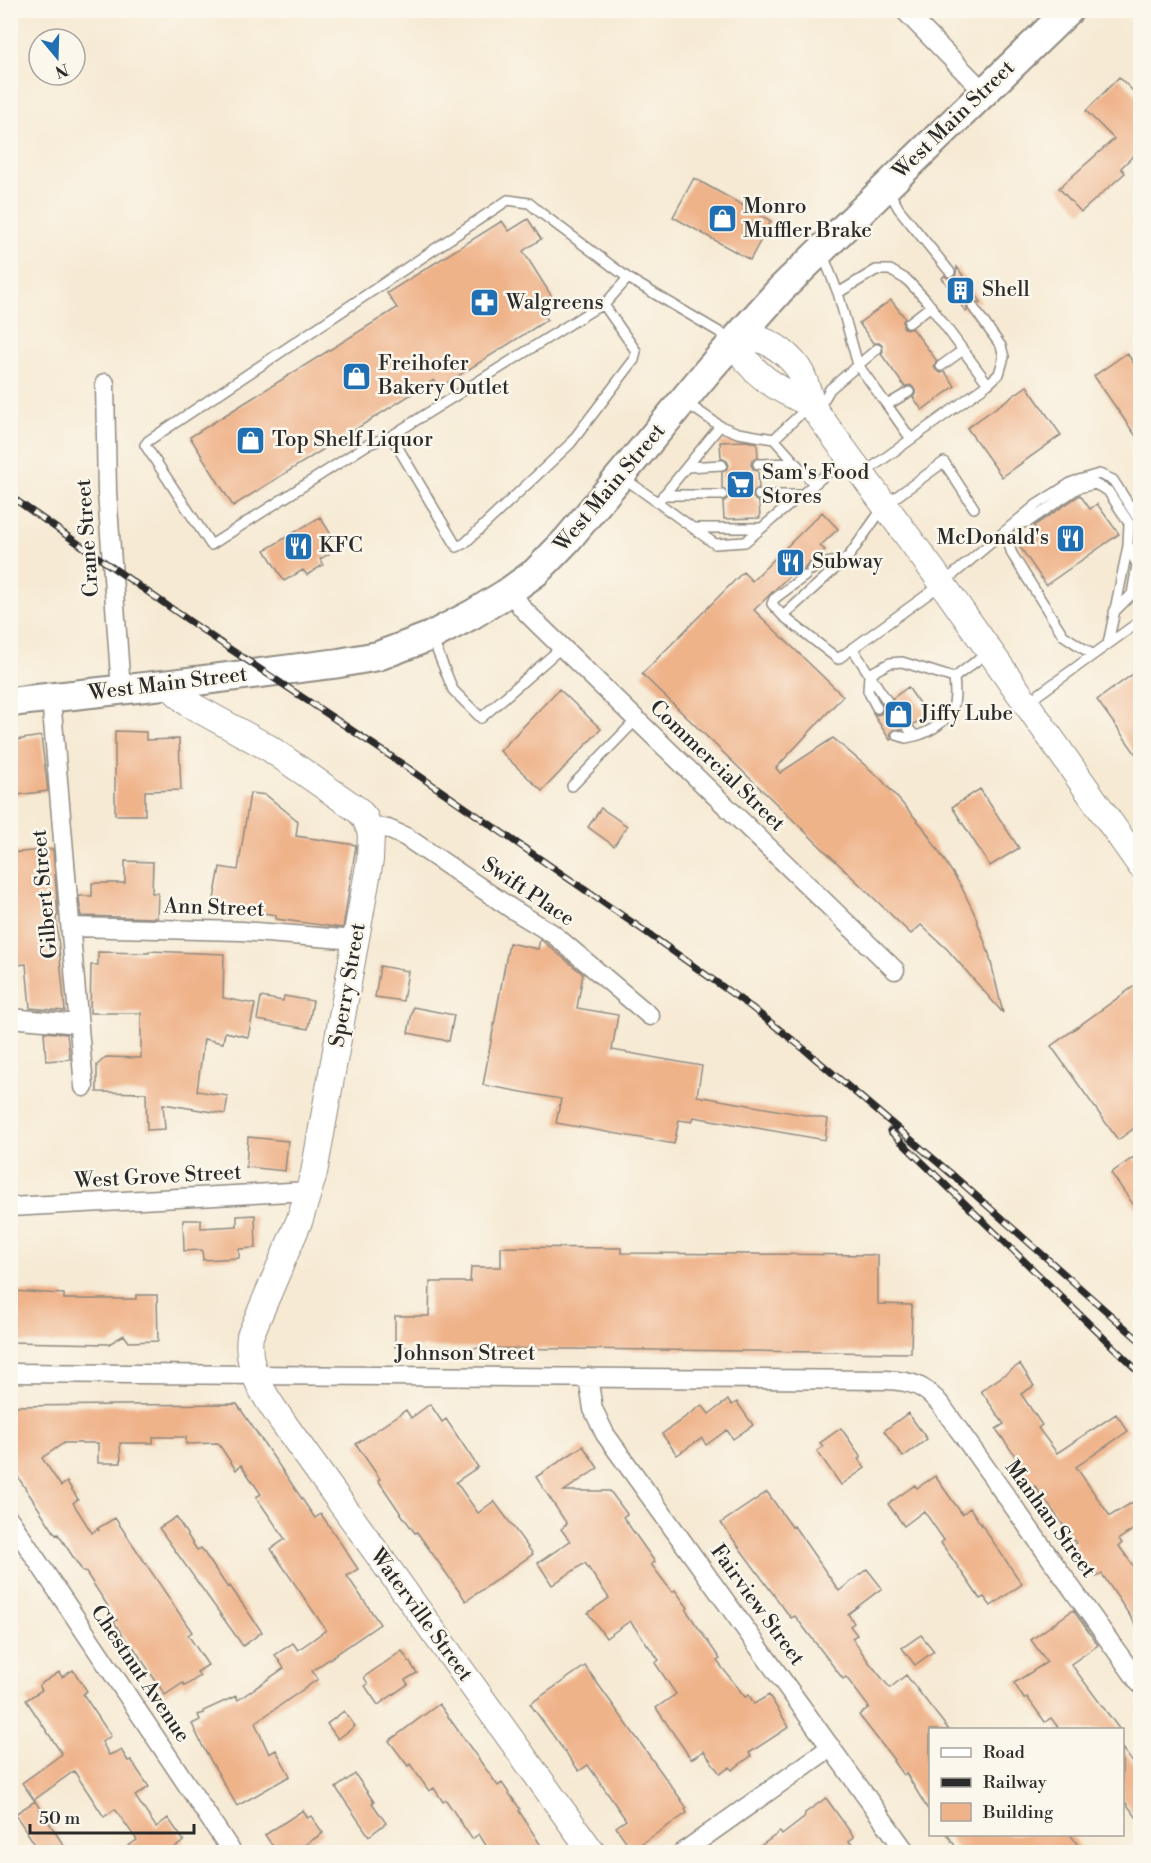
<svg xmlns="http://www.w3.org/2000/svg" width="1151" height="1863" font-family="'Libre Bodoni',serif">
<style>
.building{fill:#efb38a}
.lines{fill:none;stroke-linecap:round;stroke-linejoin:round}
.lane-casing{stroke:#908a80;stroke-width:12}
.street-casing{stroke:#908a80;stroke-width:21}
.secondary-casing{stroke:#908a80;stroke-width:28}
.primary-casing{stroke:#908a80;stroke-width:32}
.lane{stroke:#fff;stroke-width:9}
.street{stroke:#fff;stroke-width:18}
.secondary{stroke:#fff;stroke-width:26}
.primary{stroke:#fff;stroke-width:28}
.rail-casing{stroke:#2b2b2b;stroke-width:7}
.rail{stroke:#fbf7ec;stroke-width:4.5;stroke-dasharray:14;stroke-linecap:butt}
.labels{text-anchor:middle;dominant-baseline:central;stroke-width:5;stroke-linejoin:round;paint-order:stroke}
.street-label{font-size:21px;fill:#2b2b2b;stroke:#fbf7ec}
.poi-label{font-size:21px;fill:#2b2b2b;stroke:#fbf7ec;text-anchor:start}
</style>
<rect width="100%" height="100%" fill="#fbf7ec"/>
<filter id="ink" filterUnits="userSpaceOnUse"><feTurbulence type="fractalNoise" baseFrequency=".0167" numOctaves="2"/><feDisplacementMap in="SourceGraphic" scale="12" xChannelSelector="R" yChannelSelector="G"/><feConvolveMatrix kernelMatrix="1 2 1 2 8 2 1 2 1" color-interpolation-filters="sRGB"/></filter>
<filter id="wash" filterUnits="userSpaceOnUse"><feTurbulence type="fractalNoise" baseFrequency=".008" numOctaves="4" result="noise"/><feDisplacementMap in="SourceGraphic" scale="24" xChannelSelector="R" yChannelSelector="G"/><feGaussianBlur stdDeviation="1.35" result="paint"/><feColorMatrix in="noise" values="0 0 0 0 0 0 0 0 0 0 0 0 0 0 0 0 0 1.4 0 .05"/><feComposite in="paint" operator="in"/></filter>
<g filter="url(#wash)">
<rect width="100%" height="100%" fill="#f6ead4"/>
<g id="blocks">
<path class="building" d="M1119 77 1140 98V149L1121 168 1125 173 1081 212 1059 188 1114 139 1086 111Z
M694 178 771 221 750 260 673 217Z
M528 219 541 239 523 251 556 303 542 312 547 320 439 388 434 380 233 506 190 437 397 308 387 293 502 221 509 231Z
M957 267 981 302 978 303 975 301H970L967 305V311L966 312 942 278 944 276 948 278H954L956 274Z
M891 300 905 318 903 321V327L907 329H913L937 361 934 366 936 370 941 373 945 372 955 386 922 410 913 397 916 393 914 388 910 385 905 387 881 354 883 351 882 345 879 343H873L859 323Z
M1127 353 1140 373V442L1094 376Z
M1027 386 1061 435 1002 477 967 428Z
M745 441 757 443 758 457 752 460 751 465 754 470 758 471 759 488 754 491 752 496 755 500 759 502 760 518 724 519 723 502 727 499 729 494 726 490 722 488V472L726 470 729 465 727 461 721 458 720 442Z
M1080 495 1090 509 1097 504 1119 534 1046 585 1018 544 1037 531 1034 526Z
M822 512 838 529 820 546 825 550 807 565 804 569 793 576 791 574 754 610 843 696 776 768 780 773 833 738 880 778 923 827 961 886 975 915 989 954 1003 1013 947 949 921 925 911 934 642 674 743 572 752 581Z
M320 517 332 536 322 542 329 554 320 559 323 565 307 575 303 570 284 581 265 550Z
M1140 669V760L1097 700Z
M908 687 927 715 914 724 906 722 902 725 901 729 893 730 890 733 892 739 890 740 872 712 876 715 881 714 883 707 888 708 893 705V698Z
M559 689 601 729 542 791 500 751Z
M115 731 146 732V740L179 739 181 790 145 791V815H115Z
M41 736 48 791 10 796V741Z
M980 789 1019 848 990 866 952 807Z
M250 793 266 795 298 821 296 836 356 845 343 928 276 919V915L213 905 220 867 238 870Z
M601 808 627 826 614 846 588 827Z
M53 849 58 916H56L65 1011 30 1008 26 964 16 965V959L10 960V853Z
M125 861 153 862 152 893H158L157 918 81 916 79 896H92V883H125Z
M540 939 583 974 577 1008 618 1015 612 1050 702 1066 697 1096 828 1119 825 1140 694 1117 692 1122 679 1120 674 1144 556 1123 561 1099 483 1085 509 943 538 949Z
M149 951 224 954 223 998 255 1004 248 1037 225 1032 223 1043 204 1039 197 1091 228 1096 225 1114 163 1104 165 1129 147 1130 146 1093 97 1092V1065L106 1057 141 1058V1013H90L91 965H98V952L149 953Z
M380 966 408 971 403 1001 375 997Z
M1140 982V1124L1118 1140 1051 1046Z
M284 996 313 1001 308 1029 257 1020 261 997 283 1001Z
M413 1007 454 1015 449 1041 408 1033Z
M44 1032 67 1034 70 1059 46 1061Z
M248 1137 288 1141 285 1171 246 1167Z
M1134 1157 1140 1167V1214L1111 1173Z
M255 1215 256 1248 239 1249V1258L203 1260 202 1250 184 1251 183 1220H201V1228L237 1226V1216Z
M501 1247 621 1248V1253L878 1255V1304L912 1305 911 1353 395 1347V1316H429L430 1282H470L471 1267H501Z
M10 1291 64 1294V1299H136V1295H157L158 1341 129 1342 124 1335 109 1344 10 1342Z
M1020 1364 1034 1386 1021 1394 1042 1425 1038 1428 1057 1453 1116 1414 1128 1431 1076 1467 1110 1516 1133 1502 1140 1513V1525L1119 1539 1122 1543 1119 1546 1140 1575V1631L1102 1574 1096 1577 1073 1545 1076 1543 1035 1486 1030 1489 1015 1467 1020 1463 996 1429 1004 1424 981 1391Z
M728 1400 732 1405 737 1402 753 1425 733 1439 727 1430 706 1445 702 1438 677 1455 662 1434 702 1405 709 1414Z
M237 1404 315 1518 321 1514 358 1569 347 1576 380 1624 312 1671 318 1679 255 1723 269 1754 276 1750 290 1776 237 1806 203 1747 192 1724 200 1720 198 1715 204 1713 203 1711 236 1696 238 1700 284 1668 275 1655 293 1643 298 1650 326 1630 271 1549 285 1539 256 1497 261 1494 241 1465 236 1470 218 1443 186 1444V1437H153V1443H120L121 1463H98V1443H64L42 1458 61 1486 67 1482 78 1499 73 1503 92 1533 97 1529 99 1531 98 1528 115 1518 192 1632 188 1635 208 1665 197 1672 200 1676 185 1686 183 1683 165 1695 134 1648 132 1649 114 1622 117 1620 85 1571 83 1572 58 1534 56 1535 10 1465V1406Z
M430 1404 442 1422 446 1419 478 1467 456 1482 478 1513 494 1501 533 1554 466 1601 417 1532 415 1533 399 1511 378 1480 380 1479 356 1444 406 1410 411 1418Z
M908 1413 927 1439 903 1457 884 1431Z
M841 1428 861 1457 858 1459 865 1468 841 1485 817 1451 823 1447 820 1443Z
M583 1446 598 1468 564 1491H610L627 1514 623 1517 655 1562 651 1564 672 1592 675 1590 688 1608 686 1610 720 1659 717 1661 745 1697 749 1695 754 1704 769 1695 789 1727 749 1753 751 1756 732 1770 730 1767 720 1774 704 1751 691 1759 656 1708 676 1694 655 1663 659 1660 630 1621 606 1638 588 1613 609 1598 585 1563 552 1585 538 1563 570 1541 561 1529 567 1524 536 1477Z
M935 1476 962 1514 970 1508 1022 1584 991 1606 984 1597 980 1599 954 1561 941 1543 944 1540 924 1511 904 1526 888 1504 915 1485 917 1488Z
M767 1492 792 1527 794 1526 839 1591 867 1569 882 1588 848 1614 854 1623 850 1626 857 1635 852 1638 868 1661 890 1688 906 1675 949 1730H930V1813L906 1773 903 1775 893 1761 894 1760 859 1715 869 1707 846 1677 843 1679 795 1616 791 1618 721 1523Z
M176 1517 197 1550 201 1548 228 1588 230 1586 262 1632 243 1646 159 1528Z
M1073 1610 1098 1645 1071 1664 1120 1730H1060L1051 1718 1045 1722 1027 1697 1024 1699 1014 1683 1047 1662 1031 1640Z
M921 1635 934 1651 915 1665 902 1648Z
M402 1651 417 1673 405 1680 408 1684 378 1705 365 1686 368 1684 364 1677Z
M585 1666 687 1808 685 1809 687 1813 632 1850 616 1827 626 1820 588 1765 579 1771 530 1704Z
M73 1670 87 1691 83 1694 111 1736 102 1742 109 1755 121 1750 128 1761 131 1760 149 1787 135 1796 156 1827 168 1818 184 1841 168 1852H119L137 1840 115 1809 104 1817 74 1771 34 1800 22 1783 62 1754 26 1700 42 1690 39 1685 59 1672 62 1677Z
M439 1704 498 1786 502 1783 520 1809 519 1811 545 1852H490L479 1834 472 1839 446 1800 443 1802 434 1788 429 1791 410 1764 408 1766 389 1741Z
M344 1711 355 1726 338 1739 327 1724Z
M1122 1748 1140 1772V1822L1122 1798Z
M355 1774 374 1802 372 1803 386 1823 369 1836 336 1788Z
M826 1798 854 1837 849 1841 858 1852H752L780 1832 782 1835 804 1818 805 1813Z
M35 1801 68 1852H40L15 1814Z
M303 1810 308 1818 311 1816 323 1833 294 1852H277L265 1835Z
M947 1834H1070L1083 1852H959Z"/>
</g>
</g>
<g filter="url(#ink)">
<use href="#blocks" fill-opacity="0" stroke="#908a80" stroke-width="1.5"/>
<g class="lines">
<defs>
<path id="lane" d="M888 190 899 209 950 272
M823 255 838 293 858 365 887 405
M628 278 541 213 529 203 508 200 148 441 145 445 211 545 367 445 391 436 457 547 465 543 570 444 634 360 636 351 604 305 628 278 731 339
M838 293 876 270H890L907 280 926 300 988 384 864 473
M973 307 1001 346 1004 357 999 374 988 384
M909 323 931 306
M941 366 963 350
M909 392 887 405 911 439
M685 402 720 426
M819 408 830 389 877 349
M391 436 594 309 604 305
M774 439 809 406
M758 464 796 463
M687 467 722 465
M624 478 715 544 745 542 848 456
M663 495H722
M759 495H802
M658 502 720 426 738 433 774 439 814 484
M974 508 944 462 885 505 849 556 783 616 838 659 942 584 1036 505 1072 482 1099 474 1113 480 1140 522
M1015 524 1028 522 1078 488 1095 484 1108 491 1129 523 1128 546 1108 644
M693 528H761
M1005 532 1012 554 1063 635 1093 655
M811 570 821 564 843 560
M1114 612 1132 594 1137 565 1128 544
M783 616 772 604 774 599 805 576
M432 638 453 690 481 718 562 647
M852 648 887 701
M869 674 890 663 902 662 954 678
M869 674 868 691 877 708
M954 678 988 652
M1028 702 1140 621
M908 728 915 736C929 733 948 721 953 707 956 699 955 687 954 678
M897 735 906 738 915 736
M572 786 637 719"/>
<path id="street" d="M904 10 984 92
M105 383 107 492 121 690
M511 591 522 608 539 625 895 970
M51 698 84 1087
M369 825 388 829 406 837 512 909 553 934 650 1016
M71 927 242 931 356 940
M10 1018 79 1024
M10 1207 309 1191
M10 1373 886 1380C912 1381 924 1385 941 1405L1140 1684
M588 1377 593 1409 605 1434 906 1852
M10 1520 232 1852
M683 1852 831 1747"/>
<path id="secondary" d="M811 404C778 390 750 374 734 341 741 339 749 337 757 339 773 342 793 358 801 373 808 386 809 400 816 412L934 572 1140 865
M172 684 176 692 189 704 269 748 358 810 365 818 371 833 370 860 314 1173 300 1219 250 1336C244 1376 276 1411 297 1442L592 1852"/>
<path id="primary" d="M10 702 172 684 339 663 378 656 431 636 473 614 507 593 536 572 567 540 711 367 781 289 1069 10"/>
</defs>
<use href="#lane" class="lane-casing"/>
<use href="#street" class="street-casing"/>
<use href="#secondary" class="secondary-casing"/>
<use href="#primary" class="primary-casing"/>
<use href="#lane" class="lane"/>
<use href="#street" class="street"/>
<use href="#secondary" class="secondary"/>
<use href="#primary" class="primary"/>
<defs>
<path id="rail" d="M10 496 224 645 392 757 646 932 751 1007 804 1049 955 1177 1140 1341
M890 1131 1140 1373"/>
</defs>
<use href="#rail" class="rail-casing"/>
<use href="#rail" class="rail"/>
</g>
</g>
<defs>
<symbol id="shop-square" viewBox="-11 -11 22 22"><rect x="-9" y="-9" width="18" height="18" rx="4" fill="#1f6fb2" stroke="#fbf7ec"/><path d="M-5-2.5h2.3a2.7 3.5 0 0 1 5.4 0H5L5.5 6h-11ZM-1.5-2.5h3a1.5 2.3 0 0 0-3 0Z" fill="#fff"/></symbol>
<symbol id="building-square" viewBox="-11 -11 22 22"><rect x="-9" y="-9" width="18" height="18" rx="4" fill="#1f6fb2" stroke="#fbf7ec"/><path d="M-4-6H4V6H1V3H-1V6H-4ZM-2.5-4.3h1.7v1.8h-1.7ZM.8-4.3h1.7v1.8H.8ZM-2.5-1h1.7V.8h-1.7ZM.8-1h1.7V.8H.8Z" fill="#fff"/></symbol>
<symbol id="pharmacy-square" viewBox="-11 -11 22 22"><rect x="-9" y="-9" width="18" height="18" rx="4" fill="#1f6fb2" stroke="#fbf7ec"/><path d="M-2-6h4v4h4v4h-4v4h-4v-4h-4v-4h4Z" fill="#fff"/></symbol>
<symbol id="supermarket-square" viewBox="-11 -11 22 22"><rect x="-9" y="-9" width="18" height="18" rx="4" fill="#1f6fb2" stroke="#fbf7ec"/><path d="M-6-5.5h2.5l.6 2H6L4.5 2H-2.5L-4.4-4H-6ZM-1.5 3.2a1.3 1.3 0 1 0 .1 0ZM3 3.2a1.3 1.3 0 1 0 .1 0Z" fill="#fff"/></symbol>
<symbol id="restaurant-square" viewBox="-11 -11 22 22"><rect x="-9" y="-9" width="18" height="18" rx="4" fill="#1f6fb2" stroke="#fbf7ec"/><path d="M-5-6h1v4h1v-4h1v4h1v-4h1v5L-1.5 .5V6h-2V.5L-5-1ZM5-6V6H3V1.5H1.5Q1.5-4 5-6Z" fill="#fff"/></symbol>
</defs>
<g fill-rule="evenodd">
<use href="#shop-square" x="706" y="202" width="33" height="33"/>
<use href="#building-square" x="944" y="274" width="33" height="33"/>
<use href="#pharmacy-square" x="468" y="286" width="33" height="33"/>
<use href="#shop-square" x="340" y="360" width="33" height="33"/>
<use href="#shop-square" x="234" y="424" width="33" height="33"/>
<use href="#supermarket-square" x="724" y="468" width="33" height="33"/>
<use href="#restaurant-square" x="1054" y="522" width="33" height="33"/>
<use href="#restaurant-square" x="282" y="530" width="33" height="33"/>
<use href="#restaurant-square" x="774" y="546" width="33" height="33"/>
<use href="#shop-square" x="882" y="698" width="33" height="33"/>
</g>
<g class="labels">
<g class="street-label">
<text transform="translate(954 120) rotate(-44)">West Main Street</text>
<text transform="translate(610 488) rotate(-50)">West Main Street</text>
<text transform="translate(88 538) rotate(-94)">Crane Street</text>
<text transform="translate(168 684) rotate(-7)">West Main Street</text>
<text transform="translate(717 766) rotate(44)">Commercial Street</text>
<text transform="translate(528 892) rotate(34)">Swift Place</text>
<text transform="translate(45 894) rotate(-95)">Gilbert Street</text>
<text transform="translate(214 908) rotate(2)">Ann Street</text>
<text transform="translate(348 985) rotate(-80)">Sperry Street</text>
<text transform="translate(158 1177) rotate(-3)">West Grove Street</text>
<text x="465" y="1354">Johnson Street</text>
<text transform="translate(1050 1519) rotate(54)">Manhan Street</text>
<text transform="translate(757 1605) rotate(54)">Fairview Street</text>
<text transform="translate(421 1615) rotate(54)">Waterville Street</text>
<text transform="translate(140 1674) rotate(56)">Chestnut Avenue</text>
</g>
<g class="poi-label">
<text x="743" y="207">Monro<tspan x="743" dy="24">Muffler Brake</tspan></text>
<text x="982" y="290">Shell</text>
<text x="506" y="303">Walgreens</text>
<text x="378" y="364">Freihofer<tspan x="378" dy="24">Bakery Outlet</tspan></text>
<text x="272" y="440">Top Shelf Liquor</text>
<text x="762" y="473">Sam's Food<tspan x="762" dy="24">Stores</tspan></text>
<text x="1049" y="538" text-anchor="end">McDonald's</text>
<text x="319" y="546">KFC</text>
<text x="812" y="562">Subway</text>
<text x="920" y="714">Jiffy Lube</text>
</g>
</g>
<rect width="1151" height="1863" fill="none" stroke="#fbf7ec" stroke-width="36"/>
<rect x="929" y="1728" width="195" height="108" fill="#fbf7ec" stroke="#a8a59f" stroke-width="1.5"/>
<rect x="941" y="1748" width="30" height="9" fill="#ffffff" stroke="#a8a59f" stroke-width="1.5"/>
<text x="983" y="1758" font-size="18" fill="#2b2b2b">Road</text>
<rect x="941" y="1778" width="30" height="9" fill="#2b2b2b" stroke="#a8a59f" stroke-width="1.5"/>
<text x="983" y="1788" font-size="18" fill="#2b2b2b">Railway</text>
<rect x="941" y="1803" width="30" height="18" fill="#efb38a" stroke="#a8a59f" stroke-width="1.5"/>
<text x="983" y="1818" font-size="18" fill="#2b2b2b">Building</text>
<g transform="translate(57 57) rotate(161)"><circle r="28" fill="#fbf7ec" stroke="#a8a59f" stroke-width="1.5"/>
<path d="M0-4.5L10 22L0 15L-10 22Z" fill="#1f6fb2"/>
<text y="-9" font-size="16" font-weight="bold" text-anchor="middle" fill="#2b2b2b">N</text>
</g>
<path d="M30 1824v9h164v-9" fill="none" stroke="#2b2b2b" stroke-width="3"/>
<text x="39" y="1824" font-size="18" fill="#2b2b2b" stroke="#fbf7ec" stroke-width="4.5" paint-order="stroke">50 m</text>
</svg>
